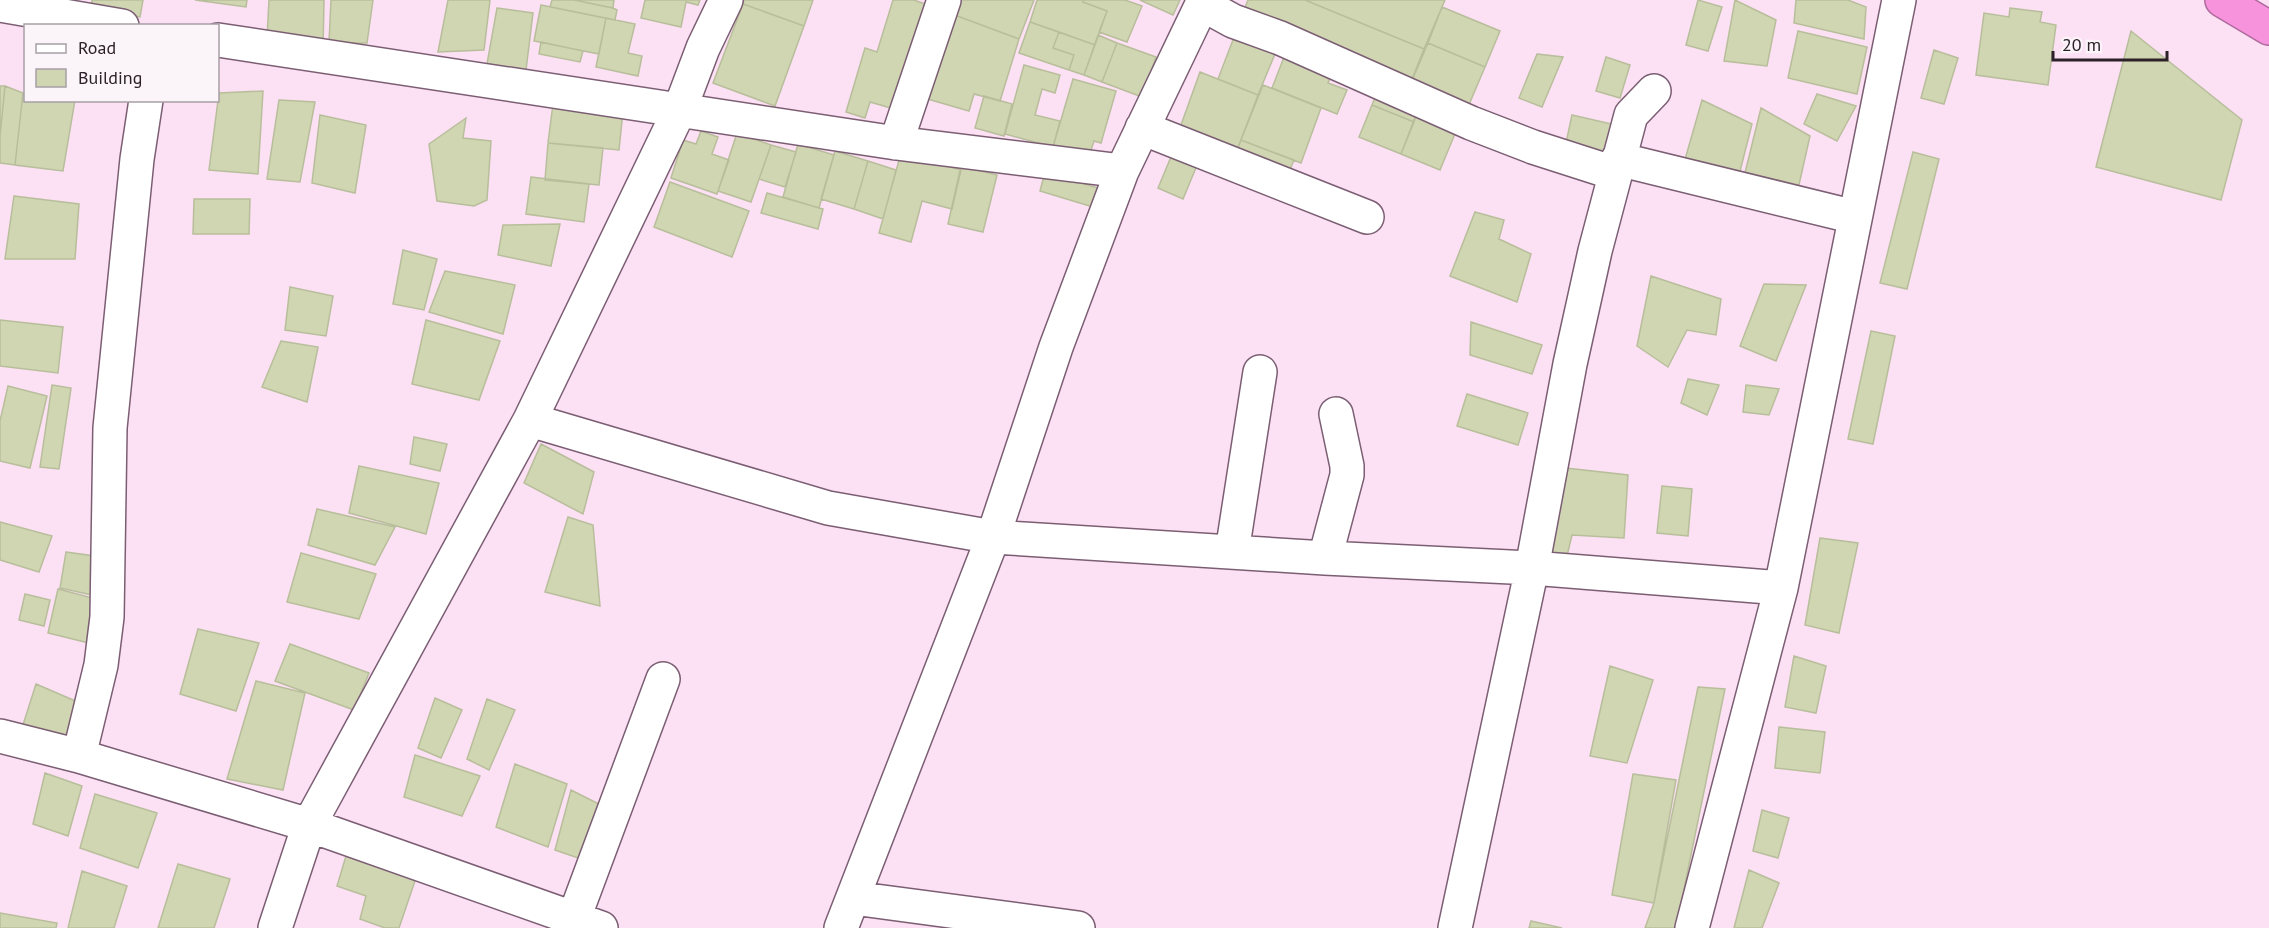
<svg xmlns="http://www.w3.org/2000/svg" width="2269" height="928" font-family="'PT Sans',sans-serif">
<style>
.building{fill:#d0d6b2;stroke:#b8be9b;stroke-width:1.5}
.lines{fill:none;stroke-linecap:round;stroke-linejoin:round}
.minor-casing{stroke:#7b5e73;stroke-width:36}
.highway-casing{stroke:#af6b9d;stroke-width:36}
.minor{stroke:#fff;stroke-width:33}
.highway{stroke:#f693dc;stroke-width:33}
</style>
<rect width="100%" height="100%" fill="#fce0f3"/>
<path class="building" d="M92 0H143L140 17 91 10Z
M195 0H247L246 7Z
M269 0H324L323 49 267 38Z
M331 0H373L367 43H329Z
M448 0H490L484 50 438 52Z
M552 0H574L613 8 617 10 615 20 550 7Z
M574 0H614L613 8Z
M645 0H700L698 5 686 2 681 27 641 18Z
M744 0H813L804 26 743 4Z
M893 0H914L939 9 908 113 870 102 865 118 846 112 865 48 877 52Z
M958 0H1034L1019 39 952 14Z
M1037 0H1084L1083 2 1107 11 1095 45 1030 22Z
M1084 0H1125L1142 6 1127 42 1099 32 1107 11 1083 2Z
M1140 0H1180L1173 15Z
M1248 0H1305L1424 49 1410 84 1242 15Z
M1305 0H1445L1424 49Z
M1698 0 1722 7 1708 51 1686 45Z
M1735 0 1776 20 1767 66 1724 61Z
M1796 0H1848L1866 7 1864 39 1794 23Z
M743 4 804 26 775 106 713 83Z
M541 5 606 18 599 54 534 41Z
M1442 7 1500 31 1485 67 1428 43Z
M497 8 533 13 526 70 487 64Z
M2010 8 2042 12 2040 22 2056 25 2048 85 1976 75 1984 13 2009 17Z
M952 14 1019 39 1000 101 974 94 969 111 924 98Z
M606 18 635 24 628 53 642 56 638 76 596 67Z
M1030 22 1059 32 1053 48 1074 55 1069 70 1019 53Z
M1798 31 1867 47 1857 94 1788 78Z
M2131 31 2242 120 2221 200 2096 167Z
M1059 32 1095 45 1084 75 1069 70 1074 55 1053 48Z
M1236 32 1277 49 1258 95 1218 79Z
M1098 35 1117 43 1102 82 1084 75Z
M541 42 583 51 580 62 539 54Z
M1117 43 1156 57 1142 97 1102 82Z
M1428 43 1485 67 1465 114 1408 90Z
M1934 50 1958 58 1944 104 1921 98Z
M1286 52 1333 71 1328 83 1347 90 1337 114 1272 88Z
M1537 54 1563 57 1542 107 1519 98Z
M1606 57 1630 65 1620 98 1596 91Z
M1024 65 1060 75 1055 93 1042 89 1035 115 1060 121 1053 147 1005 134Z
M1200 72 1258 95 1234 158 1177 136Z
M1073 79 1116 91 1101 143 1094 141 1089 156 1053 147Z
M1263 85 1321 108 1301 163 1241 140Z
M0 86H5L0 136Z
M5 86 23 93 15 165 0 163V136Z
M1378 90 1419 107 1414 122 1372 105Z
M263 91 258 174 209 170 219 93Z
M23 93H26V100H75L63 171 15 165Z
M1817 94 1856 106 1837 141 1804 124Z
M984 96 1012 104 1004 136 975 128Z
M279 100 315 102 300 182 267 179Z
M1702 100 1752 124 1737 183 1682 170Z
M553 104 623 111 619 150 548 143Z
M1372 105 1414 122 1401 154 1359 137Z
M1419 107 1459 124 1440 170 1401 154Z
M1761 108 1810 136 1796 198 1742 185Z
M320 115 366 125 355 193 312 183Z
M1572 115 1616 125 1609 153 1566 143Z
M466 118 463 138 491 141 487 200 474 206 437 201 429 144Z
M701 131 718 137 712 154 729 160 717 194 671 178 683 140 696 144Z
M737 133 771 145 751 202 718 191Z
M1241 140 1294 160 1286 179 1234 158Z
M548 143 603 148 599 185 545 180Z
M798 144 834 155 819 208 783 197Z
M771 145 796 152 785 187 759 179Z
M835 151 868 161 854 209 821 199Z
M1173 152 1198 163 1183 199 1158 188Z
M1913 152 1939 159 1907 289 1880 283Z
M901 153 961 170 952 209 922 201 911 242 879 233Z
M868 161 896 170 883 219 854 209Z
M961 166 997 175 983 232 948 224Z
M1045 172 1098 188 1093 207 1040 191Z
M531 177 589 184 584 222 526 214Z
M670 182 749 211 732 257 654 227Z
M767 193 823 209 818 229 761 213Z
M14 196 79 204 75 259H5Z
M194 199H250L249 234H193Z
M1475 212 1504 220 1499 239 1531 254 1517 302 1450 276Z
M560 224 551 266 498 255 503 225Z
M403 250 437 259 424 310 393 304Z
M445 271 515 285 503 334 429 312Z
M1651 276 1721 299 1716 335 1687 330 1668 367 1637 346Z
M1764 284 1806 285 1776 361 1740 346Z
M290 287 333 296 326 336 285 330Z
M0 320 63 327 58 373 0 366Z
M426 320 500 341 479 400 412 384Z
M1471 322 1542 345 1532 374 1470 355Z
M1871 331 1895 336 1873 444 1848 439Z
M281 341 318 347 307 402 262 387Z
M1688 379 1719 385 1707 415 1681 403Z
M52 385 71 388 59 469 40 467Z
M1746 385 1779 389 1769 415 1743 412Z
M8 386 47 396 30 468 0 461V421Z
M1467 394 1528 413 1518 445 1457 426Z
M414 437 447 444 440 471 410 464Z
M541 444 594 472 583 514 524 483Z
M359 466 439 483 426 534 349 513Z
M1557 467 1628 475 1624 538 1572 535 1567 556 1552 555Z
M1662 486 1692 489 1688 536 1657 533Z
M317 509 395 527 375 565 308 545Z
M568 517 593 525 600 606 545 592Z
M0 522 52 536 39 572 0 560Z
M1820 538 1858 543 1839 633 1805 625Z
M66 552 102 557 101 597 60 588Z
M301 553 376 574 359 619 287 602Z
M58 589 100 600 89 643 48 633Z
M25 594 50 600 44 626 19 620Z
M198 629 259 643 236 711 180 694Z
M290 644 369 673 354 710 275 681Z
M1794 656 1826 666 1816 713 1785 707Z
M1610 666 1653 680 1627 763 1590 756Z
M256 681 305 693 283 790 227 779Z
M36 684 87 706 78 744 22 728Z
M1698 687 1725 689 1676 928H1645L1654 903Z
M435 698 462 710 441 758 418 748Z
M487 699 515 710 489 770 467 759Z
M1779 727 1825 732 1820 773 1775 768Z
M415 755 480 776 462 816 404 797Z
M515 764 567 784 548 847 496 827Z
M45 773 82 786 68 836 33 824Z
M1633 774 1676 780 1654 903 1612 895Z
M571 790 609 809 590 862 555 850Z
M95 794 157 813 138 868 80 848Z
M1762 810 1789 818 1778 858 1753 851Z
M349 846 418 872 399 928H385L360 919 366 896 337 886Z
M178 864 230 879 214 928H158Z
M1749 870 1779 883 1762 928H1734Z
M82 871 127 886 114 928H68Z
M0 913 57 923 56 928H0Z
M1531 921 1562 928H1529Z"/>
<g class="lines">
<defs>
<path id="minor" d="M1202 4 1233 21 1280 38 1471 123 1533 147 1614 173
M0 5 122 26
M218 40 896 143 1122 171
M1142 128 1367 217
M896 143 944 0
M1618 159 1855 217
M530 420 828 508 993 537 1325 558 1532 568 1781 588
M1232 552 1260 372
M1325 558 1347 475V466L1336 414
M0 736 79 756 309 825 601 928
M79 756 101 665 107 617 110 428 137 159 146 100
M853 898 1078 928
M574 918 663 679
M275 928 309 825 530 420 680 109 703 48 726 0
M841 928 993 537 1056 347 1122 171 1204 0
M1455 928 1532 568 1570 364 1595 251 1631 115 1654 91
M1692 928 1781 588 1899 0"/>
<path id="highway" d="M2222 0 2269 28"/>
</defs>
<use href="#minor" class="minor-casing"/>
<use href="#highway" class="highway-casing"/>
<use href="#minor" class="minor"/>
<use href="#highway" class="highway"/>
</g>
<rect x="24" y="24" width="195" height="78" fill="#fbf4f9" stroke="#a89fa6" stroke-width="1.5"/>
<rect x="36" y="44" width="30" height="9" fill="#ffffff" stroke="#a89fa6" stroke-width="1.5"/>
<text x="78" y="54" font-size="18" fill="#2c2029">Road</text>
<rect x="36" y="69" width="30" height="18" fill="#d0d6b2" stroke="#a89fa6" stroke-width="1.5"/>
<text x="78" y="84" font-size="18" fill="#2c2029">Building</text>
<path d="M2053 51v9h114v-9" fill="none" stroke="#2c2029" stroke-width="3"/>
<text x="2062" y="51" font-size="18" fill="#2c2029" stroke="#fbf4f9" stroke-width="4.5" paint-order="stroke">20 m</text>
</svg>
